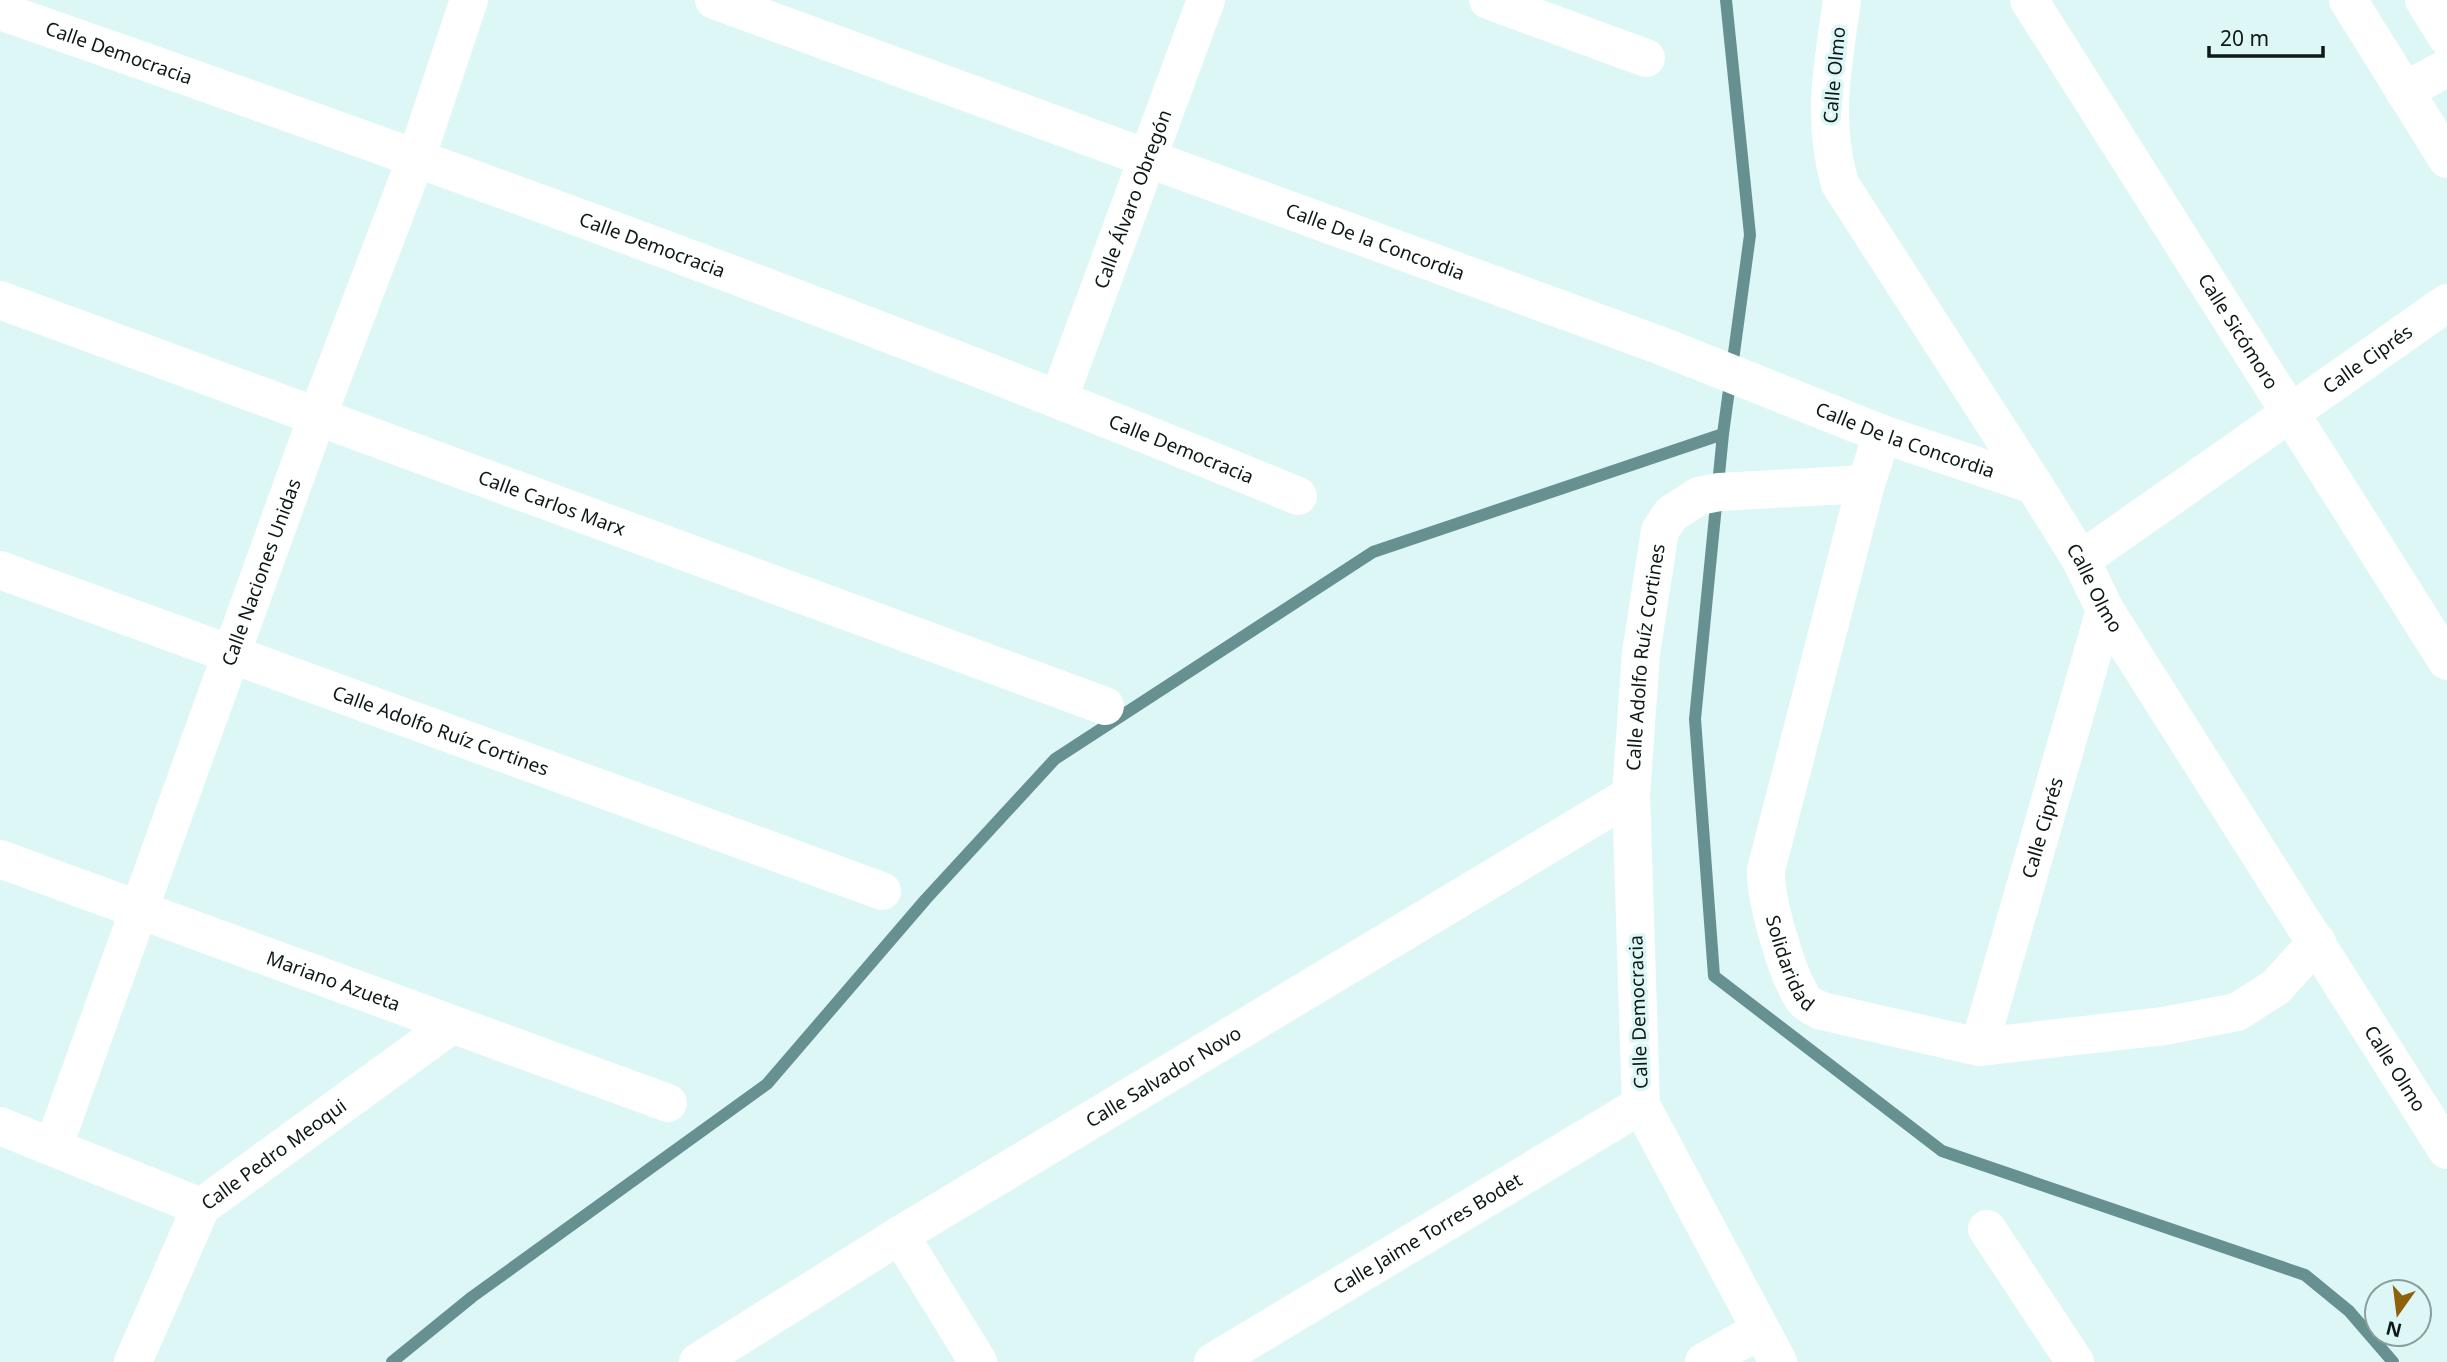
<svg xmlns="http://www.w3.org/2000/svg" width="2447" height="1362" font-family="'Noto Sans',sans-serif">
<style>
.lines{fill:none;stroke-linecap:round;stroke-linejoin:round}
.stream{stroke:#679191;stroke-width:12}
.street{stroke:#fff;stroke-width:38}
.secondary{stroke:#fff;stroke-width:38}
.labels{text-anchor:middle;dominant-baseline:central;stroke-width:7;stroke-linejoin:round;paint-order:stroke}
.street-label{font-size:19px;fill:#0e1818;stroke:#ddf7f7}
</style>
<rect width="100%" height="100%" fill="#ddf7f7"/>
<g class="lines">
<path class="stream" d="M1726 0 1750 235 1723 434 1695 719 1714 976 1942 1151 2305 1275 2349 1311 2393 1362
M392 1362 472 1297 767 1084 926 899 1055 759 1373 552 1723 434"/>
<g class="street">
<path d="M1488 0 1646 58"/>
<path d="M1842 0C1833 67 1821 117 1840 184L2034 485"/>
<path id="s1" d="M2029 0 2447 661"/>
<path d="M2348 0 2447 159"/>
<path d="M2424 0 2447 37"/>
<path id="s2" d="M0 11C436 163 870 320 1298 496"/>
<path d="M2404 91 2447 68"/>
<path id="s3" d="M0 300 1105 706"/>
<path id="s4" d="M1059 398 1206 0"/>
<path id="s5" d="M1882 434 1866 484 1766 870C1765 899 1787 976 1804 1000 1808 1005 1816 1008 1822 1011L1979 1047 2164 1026 2237 1012 2276 987 2317 942"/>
<path id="s6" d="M2081 560 2447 303"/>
<path id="s7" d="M0 570 882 891"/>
<path id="s8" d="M0 859 668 1103"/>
<path id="s9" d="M1979 1047 2105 610"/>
<path d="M0 1126 201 1207"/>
<path id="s10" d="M54 1145 317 417 417 156 469 0"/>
<path d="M1987 1229 2075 1362"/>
<path d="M900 1235 978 1362"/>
<path id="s11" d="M133 1362 201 1207 450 1026"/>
<path id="s12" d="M698 1362 900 1235 1631 795"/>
<path id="s13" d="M1213 1362 1641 1105"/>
<path d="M1704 1362 1760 1330"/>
<path id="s14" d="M1778 1362 1641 1105 1631 795 1641 653 1660 531 1671 514 1699 496 1719 492 1866 484"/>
</g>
<path class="secondary" id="s15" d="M714 0 1659 345 1882 434 2034 485 2081 560 2105 610 2447 1150"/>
</g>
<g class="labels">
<g class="street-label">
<text stroke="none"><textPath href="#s2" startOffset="126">Calle Democracia</textPath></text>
<text transform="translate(1834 75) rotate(-85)">Calle Olmo</text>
<text stroke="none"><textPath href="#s4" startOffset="212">Calle Álvaro Obregón</textPath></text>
<text stroke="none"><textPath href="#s15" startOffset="704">Calle De la Concordia</textPath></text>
<text stroke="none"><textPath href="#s2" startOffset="693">Calle Democracia</textPath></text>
<text stroke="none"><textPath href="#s1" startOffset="392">Calle Sicómoro</textPath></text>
<text stroke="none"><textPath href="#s6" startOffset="350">Calle Ciprés</textPath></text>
<text stroke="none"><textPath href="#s15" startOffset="1270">Calle De la Concordia</textPath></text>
<text stroke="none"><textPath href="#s2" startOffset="1260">Calle Democracia</textPath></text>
<text stroke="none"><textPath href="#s3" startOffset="588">Calle Carlos Marx</textPath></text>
<text stroke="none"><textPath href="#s10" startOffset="609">Calle Naciones Unidas</textPath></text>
<text stroke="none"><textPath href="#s15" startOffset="1526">Calle Olmo</textPath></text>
<text stroke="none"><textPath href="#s14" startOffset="740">Calle Adolfo Ruíz Cortines</textPath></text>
<text stroke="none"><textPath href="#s7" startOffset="469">Calle Adolfo Ruíz Cortines</textPath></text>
<text stroke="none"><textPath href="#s9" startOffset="228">Calle Ciprés</textPath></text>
<text stroke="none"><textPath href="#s5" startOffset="548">Solidaridad</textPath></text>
<text stroke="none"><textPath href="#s8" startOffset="355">Mariano Azueta</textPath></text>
<text transform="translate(1638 1012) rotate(-92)">Calle Democracia</text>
<text stroke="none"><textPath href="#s15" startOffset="2093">Calle Olmo</textPath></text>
<text stroke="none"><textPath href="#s12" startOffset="546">Calle Salvador Novo</textPath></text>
<text stroke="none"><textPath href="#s11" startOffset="259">Calle Pedro Meoqui</textPath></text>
<text stroke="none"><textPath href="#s13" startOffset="250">Calle Jaime Torres Bodet</textPath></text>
</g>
</g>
<g transform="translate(2398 1313) rotate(194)"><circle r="33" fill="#ddf7f7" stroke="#8a9e9e" stroke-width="2"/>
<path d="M0-5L12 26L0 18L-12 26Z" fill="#90610c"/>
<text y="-10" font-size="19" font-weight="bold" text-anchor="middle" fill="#0e1818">N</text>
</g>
<path d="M2209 46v10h114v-10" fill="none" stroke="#0e1818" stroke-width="3.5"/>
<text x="2220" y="46" font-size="21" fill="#0e1818" stroke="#ddf7f7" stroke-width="5" paint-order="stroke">20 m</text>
</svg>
